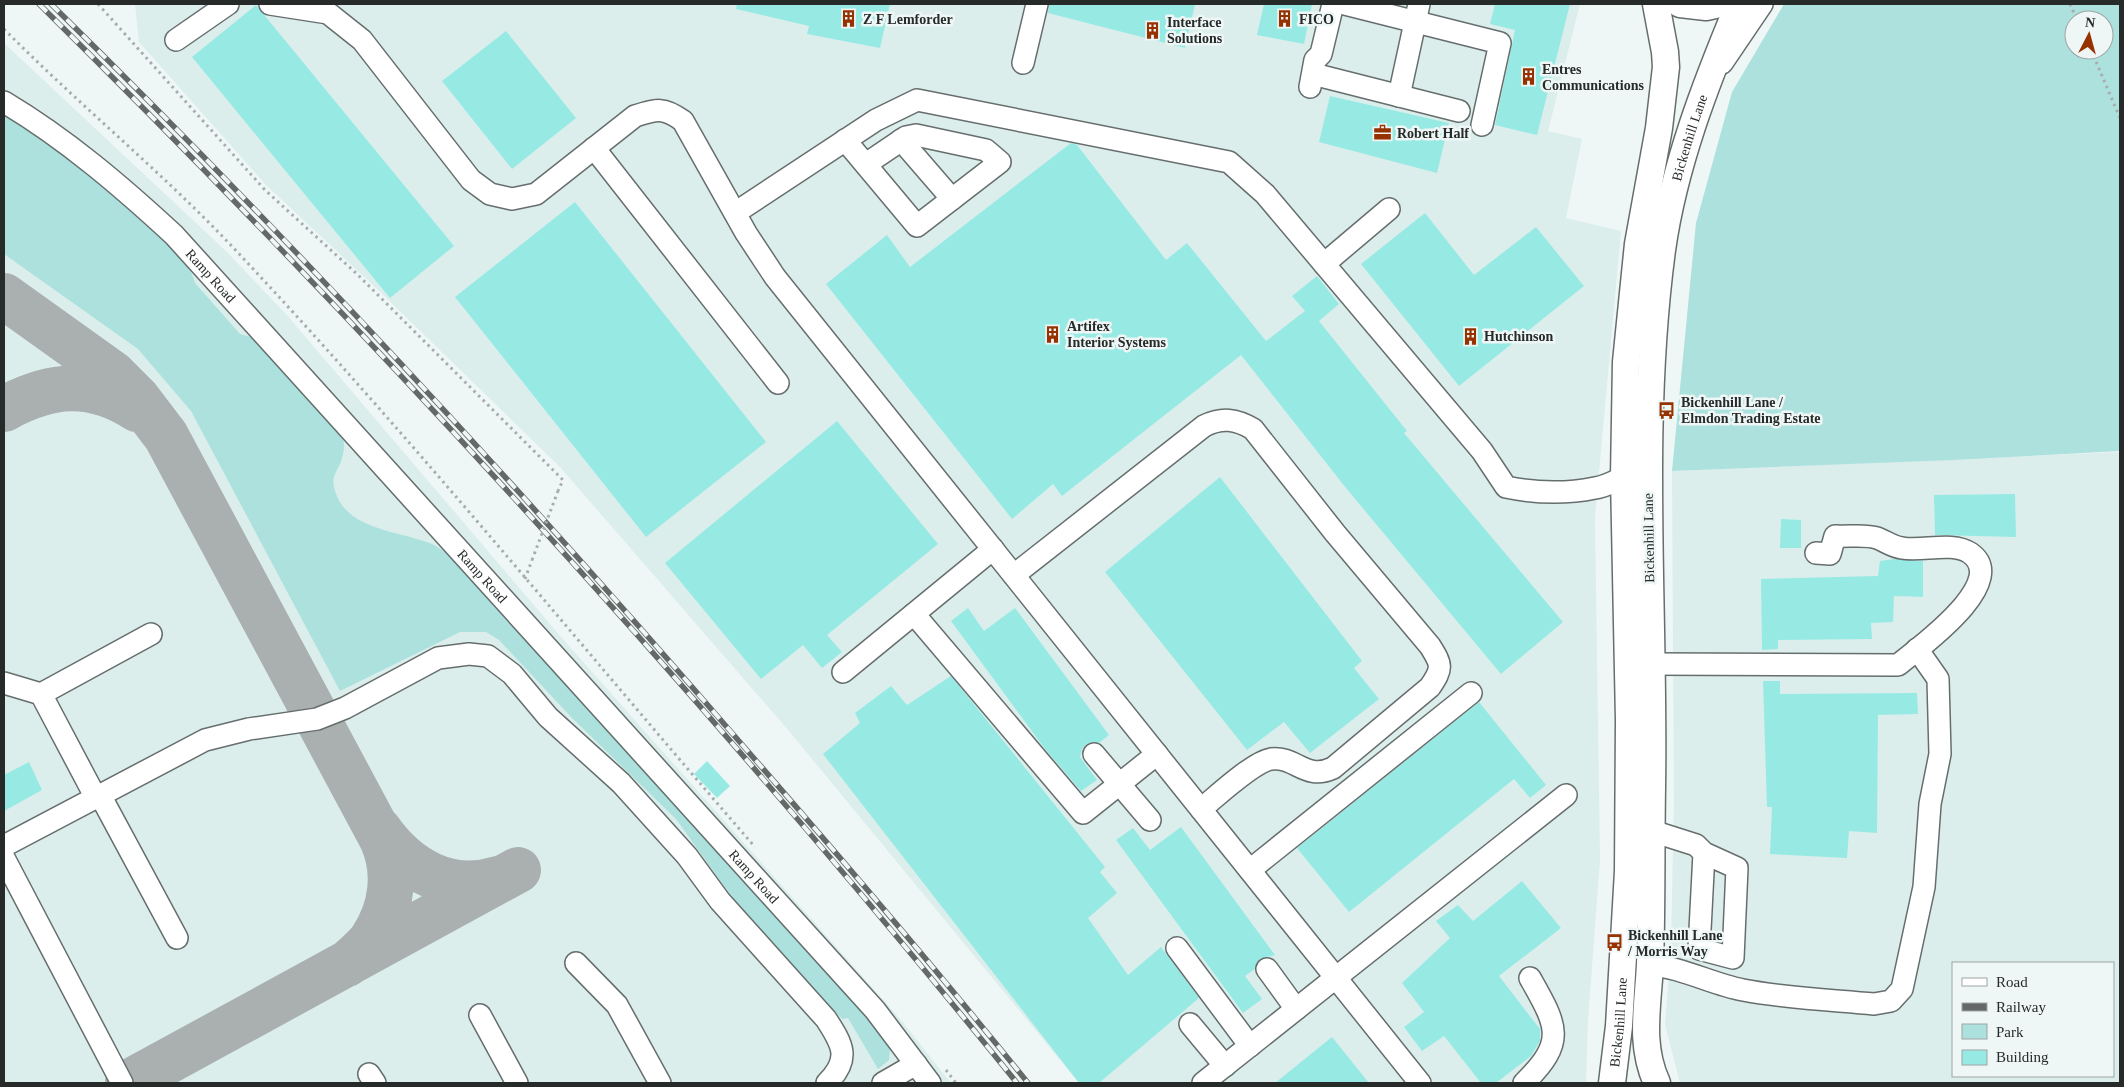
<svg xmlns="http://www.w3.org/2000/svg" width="2124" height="1087" font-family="Georgia,serif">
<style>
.built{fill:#dbeeec;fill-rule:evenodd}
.green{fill:#ade1dd;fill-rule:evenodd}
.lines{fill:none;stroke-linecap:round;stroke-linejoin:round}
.taxiway{stroke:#a9b0af;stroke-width:46}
.building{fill:#97eae4}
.minor-casing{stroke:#666e6d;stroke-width:24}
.major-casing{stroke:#666e6d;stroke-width:29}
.path{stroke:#a6aead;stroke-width:3;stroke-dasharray:2.5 4;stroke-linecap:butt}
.minor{stroke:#fff;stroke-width:21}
.major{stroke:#fff;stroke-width:26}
.rail-casing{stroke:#646968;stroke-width:5.5}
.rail{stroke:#eef7f6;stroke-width:4;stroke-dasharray:11;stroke-linecap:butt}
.path-bridge{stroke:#a6aead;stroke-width:3;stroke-dasharray:2.5 4;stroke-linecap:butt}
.labels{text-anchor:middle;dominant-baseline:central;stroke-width:5;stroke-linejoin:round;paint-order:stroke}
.poi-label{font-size:14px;font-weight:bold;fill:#262a29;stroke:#eef7f6;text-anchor:start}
.street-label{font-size:14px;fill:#262a29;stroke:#eef7f6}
</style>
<rect width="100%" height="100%" fill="#eef7f6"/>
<path class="built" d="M135 4H1580L1548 131 1582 139 1566 218 1621 231 1595 517 1600 860 1588 1021 1586 1083H1079L789 731 560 467 376 288 267 186 139 42Z
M4 43 226 251 286 314 562 638 901 1020 951 1083H4Z
M2120 452V1083H1680L1665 1025 1671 942 1674 803 1672 471ZM1953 963H2113V1076H1953Z"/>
<path class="green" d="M1784 4H2120V451L1953 460 1672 471 1696 223 1732 92ZM2074 20H2104V50H2074Z
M4 112 82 166 187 260 195 283 240 334 261 340 342 432C344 441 345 449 342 458 340 468 331 475 334 487 344 531 398 530 432 544 437 546 443 551 448 554L887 1038 890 1048 889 1060 878 1069 848 1018 842 1019 767 940 724 886 676 819 572 718 499 640 486 632H460L340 691 191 411 138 349 4 254Z"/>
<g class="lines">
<path class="taxiway" d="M4 296 113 374 137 398 166 436 382 839C397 872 392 909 372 939 366 948 355 956 347 964
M4 409C51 383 91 380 137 409
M379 830C407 870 450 894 498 879
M128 1083 518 870"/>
</g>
<path class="building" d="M737 4H890L880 48 807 34 809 26 736 9Z
M1049 4H1195L1185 48 1048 13Z
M1264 4H1312L1304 44 1257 35Z
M1495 4H1570L1537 135 1495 125 1515 30 1490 24Z
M256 5 454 246 390 298 192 57Z
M506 31 576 118 512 169 442 81Z
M1330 96 1449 123 1437 173 1319 142Z
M1071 143 1077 145 1166 260 1187 243 1266 341 1305 311 1292 296 1317 276 1339 304 1319 321 1407 431 1404 433 1563 622 1501 674 1346 488 1241 355 1062 496 1053 484 1012 519 826 284 887 235 910 267Z
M575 202 766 442 646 537 455 297Z
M1425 213 1474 275 1536 227 1584 286 1459 386 1361 264Z
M837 421 938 544 827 635 842 652 822 668 803 645 761 679 665 563Z
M1220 477 1362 661 1354 668 1379 699 1310 753 1284 722 1247 750 1105 572Z
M2015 494 2016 537 1935 535 1934 495Z
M1781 519 1801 520V548H1780Z
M1894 559 1923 561V597L1894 596 1893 622 1871 623 1872 639 1778 640V649L1762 650 1761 579 1878 576 1880 561Z
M968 608 984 631 1015 608 1109 735 1099 743 1092 742 1086 744 1082 749 1080 757 1097 780 1081 791 1045 749 951 621Z
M951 676 1105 867 1100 872 1117 893 1088 918 1128 975 1161 947 1199 998 1099 1083H1079L823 754 860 723 855 713 891 686 907 705Z
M1763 681H1780V694L1917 693 1918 714 1878 715 1877 833 1849 831 1847 858 1770 854 1772 807H1767Z
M1479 702 1546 785 1530 798 1514 779 1349 912 1297 848Z
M707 761 730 786 717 798 694 774Z
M29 762 42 790 4 811V775Z
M1181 827 1275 955 1260 959 1255 969 1245 976 1262 999 1243 1013 1116 840 1133 828 1150 850Z
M1522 881 1561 928 1499 976 1540 1029V1041L1531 1056 1496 1083H1481L1444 1036 1422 1051 1404 1027 1424 1012 1402 983 1450 938 1436 921 1458 905 1473 921Z
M1332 1037 1369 1083H1275Z"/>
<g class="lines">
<defs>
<g id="minor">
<path d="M270 4 328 13 362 40 471 180 490 194 512 199 536 194 635 116C657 109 664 107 683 121L746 233 775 277 1420 1083"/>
<path d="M1345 4 1500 43 1482 125"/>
<path d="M176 40 228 4"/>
<path d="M1023 63 1037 4"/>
<path d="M1722 63 1762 4"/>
<path d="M1313 74 1459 111"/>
<path d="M1310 87 1315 60 1321 54 1333 4"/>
<path d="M1399 96 1419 4"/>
<path id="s1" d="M4 102C66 139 121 186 174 235L875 1010 930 1083"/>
<path d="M845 140 917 226 1000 162 986 150 916 135 906 137 866 164"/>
<path d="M901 140 952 199"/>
<path d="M594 148 778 383"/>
<path d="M735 213 876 120 917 100 1229 162 1265 194 1482 451 1506 487C1535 493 1566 494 1595 488 1605 487 1615 481 1624 477"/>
<path d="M1324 264 1389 209"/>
<path d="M1014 575 1204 426C1222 417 1236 419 1253 429L1335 533 1430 646C1442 665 1443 668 1430 687L1333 768C1305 781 1296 756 1271 759 1253 762 1216 797 1201 809"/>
<path d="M914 614 1083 813 1157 754"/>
<path d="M1651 664 1898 665C1917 649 2012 582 1970 553 1952 541 1922 552 1902 548 1893 547 1885 541 1877 538 1865 534 1848 537 1835 536L1830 554 1816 553"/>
<path d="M843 672 993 549"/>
<path d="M4 683 41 694 96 798"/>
<path d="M41 694 151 634"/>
<path d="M1094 754 1150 820"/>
<path d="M100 795 177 938"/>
<path d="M1652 831 1696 845 1704 853 1699 949 1733 958 1737 868 1704 853"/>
<path d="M4 846 205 740 249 729 317 719 345 708 438 658 469 654 488 656 512 674 548 717 621 783 687 856 720 901 826 1019C843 1045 851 1059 827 1083"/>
<path d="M4 858 122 1083"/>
<path d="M1250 870 1471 693"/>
<path d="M1177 948 1250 1046"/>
<path d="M576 963 617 1005 660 1083"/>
<path d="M1650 965C1682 967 1711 984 1743 990 1784 998 1831 1000 1874 1004L1891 1001 1902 989 1924 887 1930 804 1940 754 1938 679 1917 649"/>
<path d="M1267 969 1296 1009"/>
<path d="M480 1015 517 1083"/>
<path d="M1190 1024 1225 1066"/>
<path d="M369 1074 375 1083"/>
<path d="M883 1083 916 1064"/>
<path d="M1203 1083 1566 795"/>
<path d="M1524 1083C1567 1041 1557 1026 1530 978"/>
</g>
<g id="major">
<path d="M1680 4 1706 7 1719 4"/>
<path id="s2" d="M1612 1083 1619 1026 1628 871 1629 720 1624 477 1626 362 1638 244 1659 128 1666 67 1665 52 1656 4"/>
<path id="s3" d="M1657 1083C1639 1044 1648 1006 1650 964 1652 906 1651 847 1652 788 1655 609 1638 429 1662 250 1674 165 1706 83 1739 4"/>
</g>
</defs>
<use href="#minor" class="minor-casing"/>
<use href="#major" class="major-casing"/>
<path class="path" d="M98 4 265 190 357 274 563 480 558 491
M2070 4 2077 20
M4 29C81 107 167 176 242 257 420 447 584 650 755 847
M2091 50 2120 118
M525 579 532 560
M946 1070 956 1083"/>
<use href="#minor" class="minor"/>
<use href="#major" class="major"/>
<defs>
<path id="rail" d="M39 4C384 345 712 706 1017 1083
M51 4C293 241 523 491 745 748 841 858 936 969 1028 1083"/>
</defs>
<use href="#rail" class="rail-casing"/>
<use href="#rail" class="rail"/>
<path class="path-bridge" d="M532 560 558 491"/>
</g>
<defs>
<symbol id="building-bare" viewBox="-9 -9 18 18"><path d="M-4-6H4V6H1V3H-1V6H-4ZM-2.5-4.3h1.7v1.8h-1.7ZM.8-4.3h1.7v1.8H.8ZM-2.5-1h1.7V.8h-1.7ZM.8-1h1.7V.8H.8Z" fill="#963100" stroke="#eef7f6" stroke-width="2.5" paint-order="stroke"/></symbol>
<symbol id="office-bare" viewBox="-9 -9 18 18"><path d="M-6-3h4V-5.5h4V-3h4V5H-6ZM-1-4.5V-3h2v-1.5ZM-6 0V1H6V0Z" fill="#963100" stroke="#eef7f6" stroke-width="2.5" paint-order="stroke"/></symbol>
<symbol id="bus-bare" viewBox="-9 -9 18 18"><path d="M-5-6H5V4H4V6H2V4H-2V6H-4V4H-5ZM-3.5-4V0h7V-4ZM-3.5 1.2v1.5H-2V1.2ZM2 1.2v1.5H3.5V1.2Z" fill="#963100" stroke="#eef7f6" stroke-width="2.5" paint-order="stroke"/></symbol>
</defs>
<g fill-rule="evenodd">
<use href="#building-bare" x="836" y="6" width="25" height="25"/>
<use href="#building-bare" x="1272" y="6" width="25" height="25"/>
<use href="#building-bare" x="1140" y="18" width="25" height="25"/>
<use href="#building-bare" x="1516" y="64" width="25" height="25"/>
<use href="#office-bare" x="1370" y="120" width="25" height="25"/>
<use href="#building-bare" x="1040" y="322" width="25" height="25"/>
<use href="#building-bare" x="1458" y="324" width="25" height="25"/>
<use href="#bus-bare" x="1654" y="398" width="25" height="25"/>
<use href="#bus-bare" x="1602" y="930" width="25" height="25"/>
</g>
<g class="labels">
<g class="poi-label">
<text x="863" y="19">Z F Lemforder</text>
<text x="1299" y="19">FICO</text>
<text x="1167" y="22">Interface<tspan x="1167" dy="16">Solutions</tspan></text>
<text x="1542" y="69">Entres<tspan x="1542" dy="16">Communications</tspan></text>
<text x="1397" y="133">Robert Half</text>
<text x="1067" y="326">Artifex<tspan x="1067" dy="16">Interior Systems</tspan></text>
<text x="1484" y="336">Hutchinson</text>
<text x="1681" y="402">Bickenhill Lane /<tspan x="1681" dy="16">Elmdon Trading Estate</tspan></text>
<text x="1628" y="935">Bickenhill Lane<tspan x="1628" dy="16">/ Morris Way</tspan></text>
</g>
<g class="street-label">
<text stroke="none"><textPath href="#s3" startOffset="951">Bickenhill Lane</textPath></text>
<text stroke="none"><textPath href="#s1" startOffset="271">Ramp Road</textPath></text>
<text transform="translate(1649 538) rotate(-91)">Bickenhill Lane</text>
<text stroke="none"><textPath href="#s1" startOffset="676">Ramp Road</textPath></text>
<text stroke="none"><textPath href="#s1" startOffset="1081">Ramp Road</textPath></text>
<text stroke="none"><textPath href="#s2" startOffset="61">Bickenhill Lane</textPath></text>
</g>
</g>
<rect width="2124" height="1087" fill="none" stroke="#262a29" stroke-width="10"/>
<rect x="1952" y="962" width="162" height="115" fill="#eef7f6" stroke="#9ea5a4"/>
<rect x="1962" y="978" width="25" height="8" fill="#ffffff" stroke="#9ea5a4"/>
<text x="1996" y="987" font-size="15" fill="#262a29">Road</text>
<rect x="1962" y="1003" width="25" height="8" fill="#646968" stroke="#9ea5a4"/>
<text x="1996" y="1012" font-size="15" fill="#262a29">Railway</text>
<rect x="1962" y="1024" width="25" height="15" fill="#ade1dd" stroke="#9ea5a4"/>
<text x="1996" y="1037" font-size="15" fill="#262a29">Park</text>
<rect x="1962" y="1050" width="25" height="15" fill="#97eae4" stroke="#9ea5a4"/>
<text x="1996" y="1062" font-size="15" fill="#262a29">Building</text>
<g transform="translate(2089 35) rotate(6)"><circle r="24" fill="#eef7f6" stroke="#9ea5a4"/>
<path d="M0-4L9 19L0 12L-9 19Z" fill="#963100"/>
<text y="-8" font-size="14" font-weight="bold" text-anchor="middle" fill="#262a29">N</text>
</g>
</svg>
